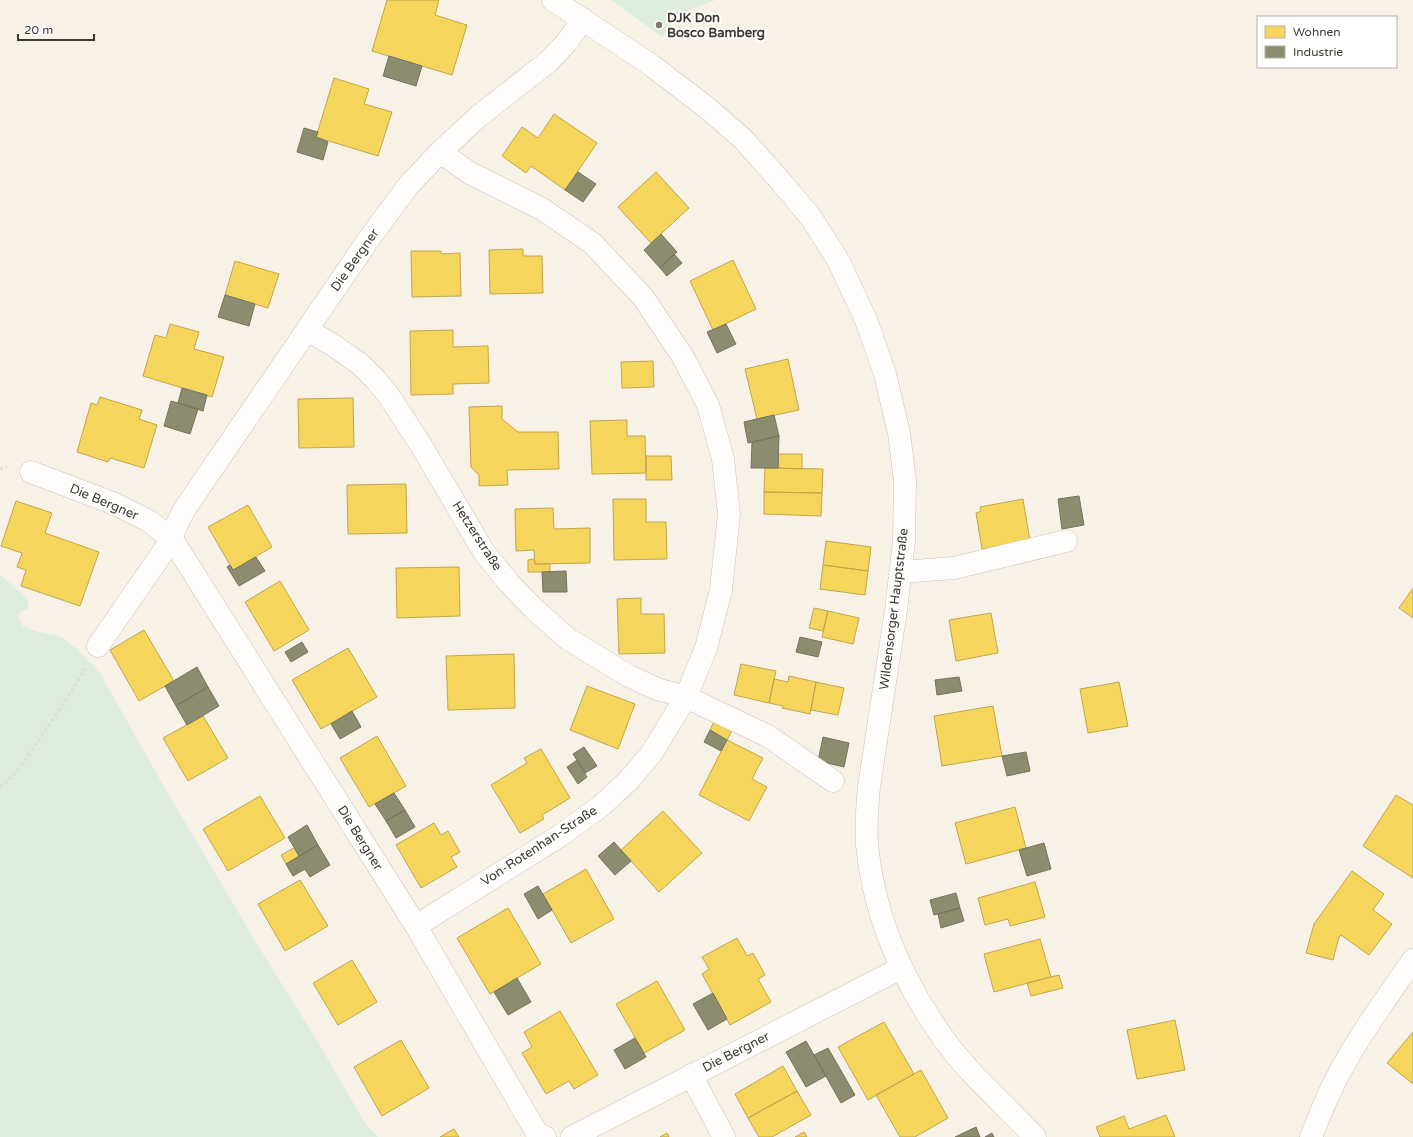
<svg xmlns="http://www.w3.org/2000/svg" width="1413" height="1137" font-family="'Varela Round',sans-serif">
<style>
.green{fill:#dfeddf}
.homes{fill:#f6d55c;stroke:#bfa64f}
.industry{fill:#8c8c6e;stroke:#75735c}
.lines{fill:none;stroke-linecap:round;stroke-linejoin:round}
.minor-casing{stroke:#c8c4bb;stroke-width:23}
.path{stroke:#deddd9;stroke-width:2.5;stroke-dasharray:3 3;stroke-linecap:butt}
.minor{stroke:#fefdfb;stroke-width:22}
.poi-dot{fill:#7f7a71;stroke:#fff;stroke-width:1.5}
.labels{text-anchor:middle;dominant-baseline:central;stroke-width:4;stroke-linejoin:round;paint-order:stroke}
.poi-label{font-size:13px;font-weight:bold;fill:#3e3a32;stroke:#fff;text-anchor:start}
.street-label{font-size:13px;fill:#3e3a32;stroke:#fff}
</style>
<rect width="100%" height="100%" fill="#f8f2e6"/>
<path class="green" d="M611 0H716L684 12 662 37Z
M0 574 23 595 27 599 29 606 27 609 17 615 18 617 23 626 39 632 59 636 65 639 84 656 100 673 162 783 257 944 315 1037 365 1123 378 1137H0Z"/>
<path class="homes" d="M387 0H439L435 15 467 25 452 75 372 51Z
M334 78 369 89 364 104 392 112 378 156 316 137Z
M554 114 597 143 565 190 531 166 526 173 502 156 522 127 538 138Z
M656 172 689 208 651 243 618 207Z
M523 249V256H542L543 293 490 294 489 250Z
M411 251H441V254L460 253 461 296 412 297Z
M733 260 756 309 713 330 690 281Z
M235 261 279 274 268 308 225 295Z
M170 324 199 332 194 349 224 357 212 397 143 376 155 335 166 338Z
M453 330V347L488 346 489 383 453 384V394L411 395 410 331Z
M788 359 799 410 757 419 745 369Z
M653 361 654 387 622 388 621 362Z
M100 397 142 410 139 419 157 425 144 468 110 458 108 462 77 452 91 403 97 405Z
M353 398 354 447 299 448 298 399Z
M502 406V419L518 432H558L559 469 507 470 508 485 479 486V475L471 467 469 407Z
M627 420V436H645L646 473 592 474 590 421Z
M778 454H802V469L778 468Z
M646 456H671L672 480H646Z
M765 468 823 469 822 493 764 492Z
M406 484 407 533 348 534 347 485Z
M764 492 822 493 821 516 764 514Z
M613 499H646V522H666L667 559 614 560Z
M1023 499 1030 541 982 549 976 513 981 511 980 507Z
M16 501 52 513 45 533 99 552 80 606 21 586 26 570 17 567 22 553 1 546Z
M248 505 272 547 233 570 208 527Z
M553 508 554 529 590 528V563L535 564 534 550 516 551 515 509Z
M826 541 871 547 868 571 823 565Z
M534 559 535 564H550V572H528V560Z
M823 565 868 571 865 595 820 589Z
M459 567 460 616 397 618 396 568Z
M280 581 309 630 274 651 245 602Z
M1413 588V618L1399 608Z
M641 598V614H664L665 653 619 654 617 599Z
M814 608 828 611 823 631 809 628Z
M828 611 859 618 853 644 822 637Z
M991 613 998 653 956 661 949 620Z
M144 630 174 681 139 701 110 650Z
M348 648 377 697 321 729 292 680Z
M514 654 515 708 448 710 446 656Z
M741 664 776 671 769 703 734 695Z
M789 676 816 682 810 714 782 708 783 706 769 703 774 679 788 682Z
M816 682 844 688 838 715 811 710Z
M1119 682 1128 726 1088 733 1080 689Z
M587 686 635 704 618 749 570 730Z
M993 706 1002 756 942 766 934 716Z
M203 716 228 758 188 781 163 738Z
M716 717 734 727 727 740 710 730Z
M377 736 406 786 369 807 340 758Z
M727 740 763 758 752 779 767 787 749 821 699 795Z
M541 749 570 798 542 815 544 819 520 833 491 785 527 763 524 758Z
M1396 795 1413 805V878L1363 846Z
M260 796 285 838 228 871 203 829Z
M1015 807 1026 848 966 864 955 823Z
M663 811 702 853 659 892 621 850Z
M434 823 441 835 448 831 460 852 451 857 457 867 421 888 396 845Z
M294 848 299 856 286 864 281 855Z
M586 869 614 919 571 943 543 894Z
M1352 871 1384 894 1373 910 1392 924 1369 955 1341 935 1339 937 1333 960 1306 953 1314 924Z
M300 880 328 926 285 951 258 904Z
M1035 882 1045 917 1010 926 1008 919 985 925 978 898Z
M508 908 541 964 490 994 457 938Z
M737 938 747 956 753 953 765 975 758 979 771 1002 730 1025 702 974 709 969 702 957Z
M1040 939 1051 977 994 992 984 954Z
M352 960 377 1002 338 1025 313 983Z
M1059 975 1063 988 1031 996 1027 983Z
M657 981 685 1030 644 1053 616 1004Z
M560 1011 598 1075 574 1089 569 1081 546 1094 522 1053 532 1047 524 1032Z
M1175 1020 1185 1070 1137 1079 1127 1030Z
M884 1022 914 1074 868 1100 838 1047Z
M1413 1032V1084L1387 1063Z
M401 1040 429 1088 382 1116 354 1067Z
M783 1066 797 1091 748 1118 735 1094Z
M921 1070 948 1118 915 1137H900L876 1095Z
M797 1091 811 1115 772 1137H759L748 1118Z
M1166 1115 1175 1137H1100L1096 1127 1124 1116 1129 1129Z
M454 1129 459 1137H440Z
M804 1132 807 1137H795Z
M667 1133 669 1137H660Z"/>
<path class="industry" d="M389 56 422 66 416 86 383 76Z
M304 128 318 132 316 137 328 142 323 160 297 152Z
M578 172 596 184 583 202 565 190Z
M661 234 677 252 660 268 644 250Z
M674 254 682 263 667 276 660 268Z
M225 295 255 304 249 326 218 317Z
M726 324 736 344 717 353 707 332Z
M182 388 207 395 203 411 178 403Z
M171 401 198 409 190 434 164 426Z
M774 415 779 436 748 443 744 422Z
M779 436 778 468H751L752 442Z
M1079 496 1084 525 1062 529 1058 499Z
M256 557 265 571 239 586 227 567 230 565 233 570Z
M566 571 567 592H543L542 572Z
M800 637 822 642 818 657 796 652Z
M302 642 308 652 291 662 285 652Z
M197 667 208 687 176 706 165 686Z
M959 677 962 691 937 695 935 680Z
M208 687 219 706 187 725 176 706Z
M352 711 361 727 340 739 331 724Z
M710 730 727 740 721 751 704 742Z
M823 737 849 743 844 767 818 761Z
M584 747 597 766 585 773 573 754Z
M1026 752 1030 771 1007 776 1002 756Z
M577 760 587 777 578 784 567 767Z
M394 793 405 810 386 821 375 804Z
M405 810 415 827 396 838 386 821Z
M307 825 318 845 299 856 288 837Z
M614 842 631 861 615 875 598 856Z
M1044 843 1051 869 1027 876 1019 850Z
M318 845 330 865 310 877 305 869 293 876 286 864Z
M538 886 552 910 538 919 524 894Z
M956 893 960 908 934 915 930 900Z
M960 908 964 921 941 928 938 914Z
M517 978 531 1002 508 1015 494 992Z
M713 993 727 1019 708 1030 693 1004Z
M635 1038 646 1057 625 1069 614 1050Z
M806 1041 826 1076 806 1087 786 1052Z
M828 1048 855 1095 841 1103 814 1055Z
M976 1127 980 1137H955Z
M992 1133 994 1137H985Z"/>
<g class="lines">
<defs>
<path id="minor" d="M553 0 651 65 706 107 743 139 783 184 812 219 839 262 866 320 885 374 899 433 905 481 904 541 896 610 869 787C867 806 866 825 867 845 874 917 904 984 946 1042 972 1077 1006 1106 1035 1137
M307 330 333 345 360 364 375 379 389 396 419 442 484 552 509 583 533 608 568 639 629 676 657 689 686 697 768 736 833 781
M31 472 115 504 149 521 172 539 416 926 538 1135 545 1137
M901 572 954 568 1066 541
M98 646 172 539 175 528 184 510 371 236 408 186 440 152 479 116 549 61 567 42 583 19
M416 926 561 835 601 806 628 781 651 754 686 697 706 648 721 590 729 514 723 459 708 405 683 357 643 297 592 243 542 209 470 173 440 152
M691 1075 724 1137
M572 1137 901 968
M1311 1137C1320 1114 1329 1091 1341 1070 1362 1031 1388 996 1413 960"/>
</defs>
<use href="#minor" class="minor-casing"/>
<path class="path" d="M0 469 7 467
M0 787C17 775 29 754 41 737 57 714 72 691 86 667"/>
<use href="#minor" class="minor"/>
</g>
<circle class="poi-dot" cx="659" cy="25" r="4"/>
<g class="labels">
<g class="poi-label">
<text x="667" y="18">DJK Don<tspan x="667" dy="15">Bosco Bamberg</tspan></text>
</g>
<g class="street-label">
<text transform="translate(355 260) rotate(-55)">Die Bergner</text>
<text transform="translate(104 502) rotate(23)">Die Bergner</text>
<text transform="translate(477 536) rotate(57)">Hetzerstraße</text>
<text transform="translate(894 609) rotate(-83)">Wildensorger Hauptstraße</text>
<text transform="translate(360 838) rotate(58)">Die Bergner</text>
<text transform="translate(539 846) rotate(-33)">Von-Rotenhan-Straße</text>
<text transform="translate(736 1052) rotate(-27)">Die Bergner</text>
</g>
</g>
<rect x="1257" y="16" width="140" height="52" fill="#ffffff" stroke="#b2b0ad"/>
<rect x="1265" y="26" width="20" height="12" fill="#f6d55c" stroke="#b2b0ad"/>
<text x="1293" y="36" font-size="12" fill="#3e3a32">Wohnen</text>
<rect x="1265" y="46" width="20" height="12" fill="#8c8c6e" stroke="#b2b0ad"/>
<text x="1293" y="56" font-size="12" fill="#3e3a32">Industrie</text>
<path d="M18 34v6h76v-6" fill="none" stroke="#3e3a32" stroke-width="2"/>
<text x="24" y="34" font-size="12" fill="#3e3a32" stroke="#ffffff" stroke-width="3" paint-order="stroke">20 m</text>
</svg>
